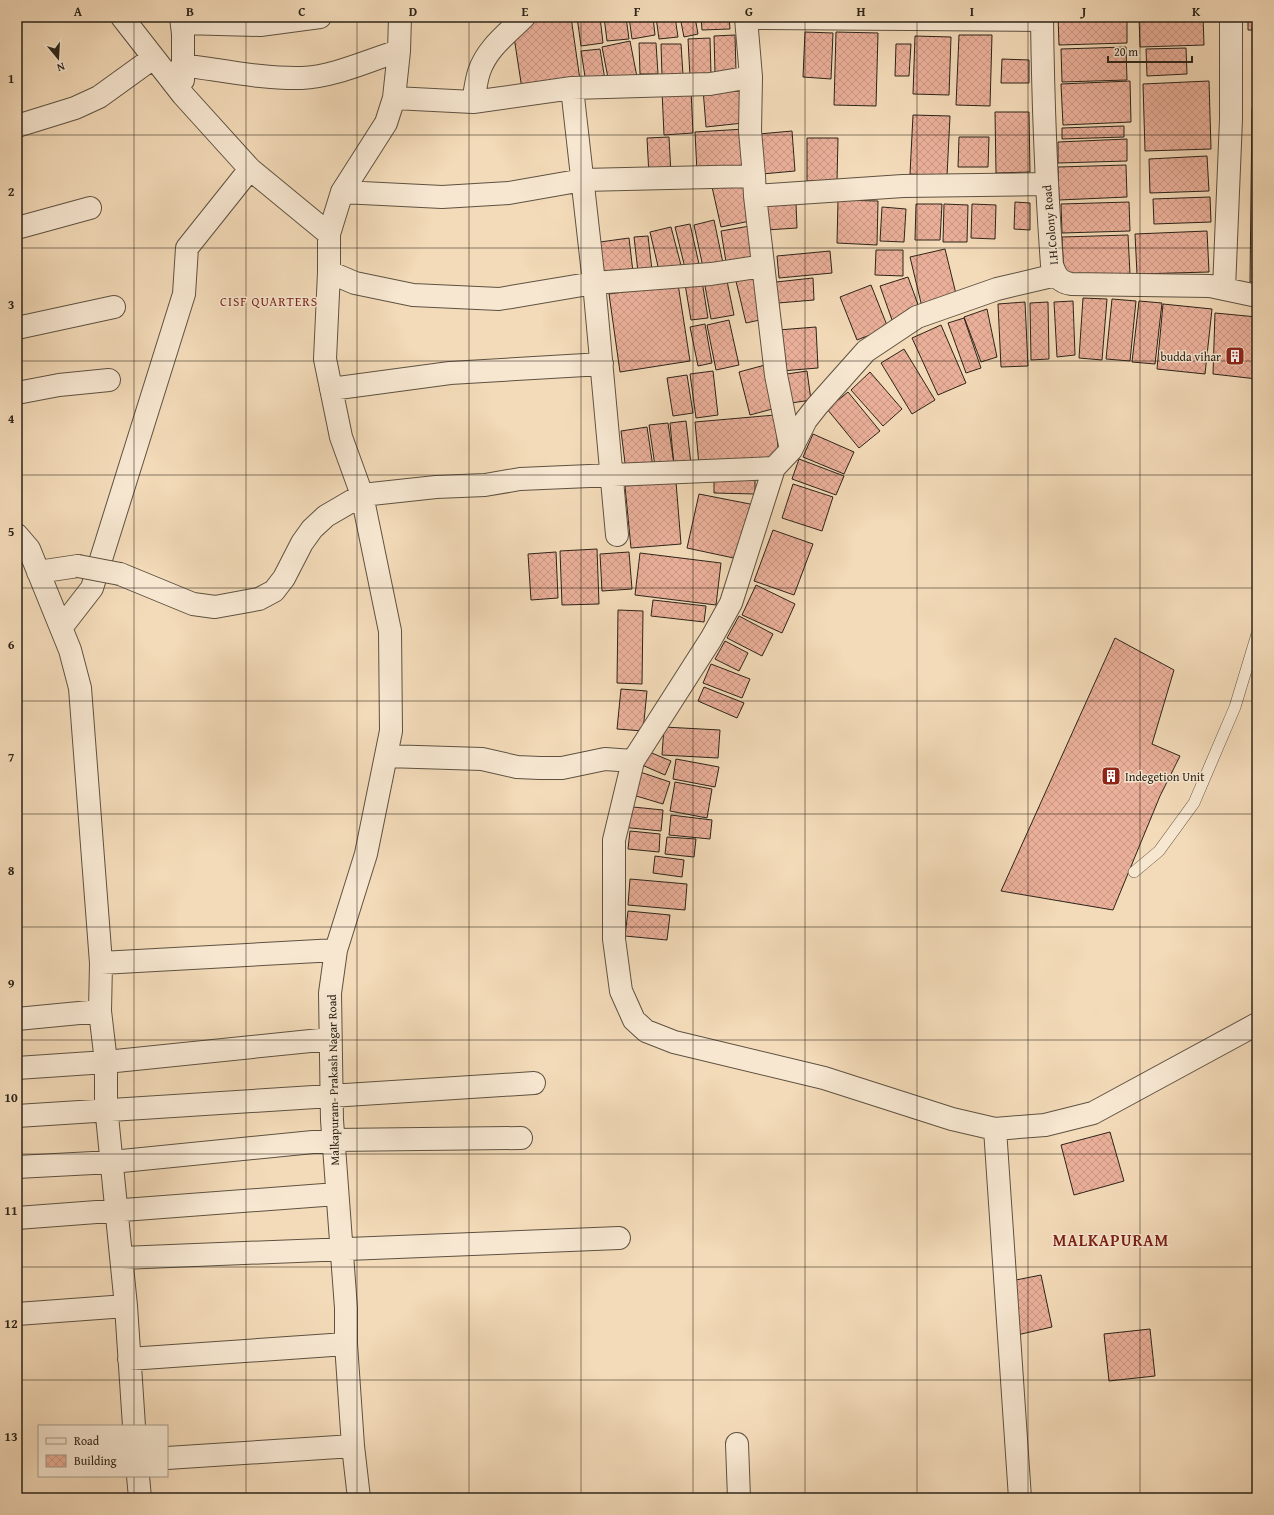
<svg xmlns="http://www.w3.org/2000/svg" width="1274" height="1515" font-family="'Gentium Book Plus',serif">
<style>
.building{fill:url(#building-cross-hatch);stroke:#2c2419}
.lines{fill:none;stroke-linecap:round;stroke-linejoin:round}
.lane-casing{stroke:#5e5241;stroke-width:12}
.street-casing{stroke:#5e5241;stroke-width:24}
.lane{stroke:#f7e7d1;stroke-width:11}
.street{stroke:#f7e7d1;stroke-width:22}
.street-bridge-casing{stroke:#5e5241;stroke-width:24;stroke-linecap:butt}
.street-bridge{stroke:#f7e7d1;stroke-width:22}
.grid{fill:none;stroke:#2c2419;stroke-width:1;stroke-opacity:0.55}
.labels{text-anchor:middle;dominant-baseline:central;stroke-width:3;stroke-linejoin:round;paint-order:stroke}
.street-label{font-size:12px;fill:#2c2419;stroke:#f7e7d1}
.poi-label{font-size:12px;fill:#2c2419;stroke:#f7e7d1;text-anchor:end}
.neighbourhood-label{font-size:13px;letter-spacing:1px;fill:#7a1f14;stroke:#f7e7d1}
.district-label{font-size:16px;font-weight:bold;letter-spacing:1px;fill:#7a1f14;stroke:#f7e7d1}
.neatline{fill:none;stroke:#2c2419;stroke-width:1.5}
.grid-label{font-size:13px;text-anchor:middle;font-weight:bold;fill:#2c2419}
</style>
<defs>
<pattern id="building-cross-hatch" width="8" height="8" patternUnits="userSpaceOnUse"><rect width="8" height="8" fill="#ebb09a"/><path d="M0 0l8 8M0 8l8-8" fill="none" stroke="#ca9784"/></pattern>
</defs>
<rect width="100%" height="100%" fill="#f3dab8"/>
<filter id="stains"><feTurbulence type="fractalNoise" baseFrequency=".005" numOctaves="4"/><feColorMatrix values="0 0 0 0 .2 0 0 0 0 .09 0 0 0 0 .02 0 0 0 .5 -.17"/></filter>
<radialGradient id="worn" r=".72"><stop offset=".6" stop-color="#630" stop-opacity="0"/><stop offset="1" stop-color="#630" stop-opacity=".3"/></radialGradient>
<path class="building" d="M536 17H571L580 80 522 89 514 37Z
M577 17H600L603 43 581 46Z
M604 17H626L629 39 607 41Z
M629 17H653L655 35 632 39Z
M656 17H675L678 37 659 39Z
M680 17H695L698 34 684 37Z
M701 17H729L730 29 702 30Z
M1058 17H1127V43L1059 45Z
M1139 17H1203L1204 45 1140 47Z
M1248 17H1257V30H1248Z
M805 32 833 33 831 79 803 77Z
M836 32 878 33 876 106 834 105Z
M735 35 736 72 715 73 714 36Z
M959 35H992L990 106 956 105Z
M915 36 951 37 949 95 913 94Z
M710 38 711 75 690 77 688 39Z
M630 41 637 77 609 83 602 47Z
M639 43H656L658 74H640Z
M661 44H681L683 75 662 76Z
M896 44H911L909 76H895Z
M1126 47 1127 80 1062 82 1061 49Z
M1186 48 1187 74 1147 76 1146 49Z
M600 49 605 80 586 83 581 51Z
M1002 59 1029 60V83H1001Z
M1130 81 1131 122 1063 125 1061 84Z
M1209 81 1211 149 1145 151 1143 84Z
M740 86 743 123 706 127 703 89Z
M691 90 693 133 664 135 662 91Z
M1252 108H1257V282H1250Z
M995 112H1029L1030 172 996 173Z
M913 115 950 116 947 176 910 174Z
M1124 126V137L1062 139V128Z
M745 129 747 169 697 172 695 132Z
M792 131 795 171 762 174 759 134Z
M669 137 671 174 649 176 647 138Z
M959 137H989L988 167H958Z
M807 138H838L837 181H807Z
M1127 139V161L1058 163V142Z
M1207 156 1209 191 1150 193 1149 159Z
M1126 165 1127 197 1059 200 1058 167Z
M742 181 750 221 721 227 712 187Z
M1210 197 1211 222 1154 224 1153 199Z
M838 200 878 201 877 245 837 243Z
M1015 202 1030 203V230L1014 229Z
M1129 202 1130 231 1062 233 1061 204Z
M796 204 797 228 766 230 765 206Z
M916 204H942L940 240H915Z
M944 204 968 205 967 242H943Z
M972 204 996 205 995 239 971 238Z
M882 207 906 209 904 242 880 241Z
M714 220 724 268 704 272 694 225Z
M690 224 699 264 685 268 675 227Z
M750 226 757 262 727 268 721 231Z
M671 227 682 269 660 275 650 232Z
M1207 231 1209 272 1137 274 1135 234Z
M1128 235 1130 274 1064 277 1062 237Z
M648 236 652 270 638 272 634 237Z
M629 238 633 272 604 276 600 242Z
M945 249 957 298 922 307 910 257Z
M876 250H903V276L875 275Z
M830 251 832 273 779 278 777 256Z
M752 273 764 319 746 323 735 277Z
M908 277 920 310 892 320 880 286Z
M813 278 814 300 778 303 776 282Z
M702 281 708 318 691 320 685 284Z
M727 281 734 315 711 319 705 286Z
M678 284 690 361 620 372 609 294Z
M871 285 888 328 857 340 840 297Z
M1083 298 1107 299 1102 360 1079 358Z
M1112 299 1136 301 1130 361 1106 359Z
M1073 301 1075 355 1057 357 1054 302Z
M1139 301 1162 303 1155 364 1132 362Z
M1025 302 1028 366 1001 367 998 304Z
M1048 302 1049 359 1031 360 1030 303Z
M1163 304 1212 309 1205 374 1157 369Z
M987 309 997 357 981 362 964 317Z
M1215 313 1257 317V379L1213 374Z
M964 318 981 368 966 373 948 323Z
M729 320 739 365 716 370 707 325Z
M705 324 712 363 698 366 690 327Z
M941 325 966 383 938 395 912 338Z
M816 327 818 368 781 371 778 330Z
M904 349 935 400 912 414 881 363Z
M765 365 776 408 750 415 739 372Z
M713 371 718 415 696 418 690 374Z
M807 371 811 400 785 404 780 375Z
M870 372 902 409 883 426 851 390Z
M687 375 693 413 673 416 667 378Z
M848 392 880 431 859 448 827 409Z
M775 415 779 458 699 465 695 422Z
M686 421 691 464 674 466 670 423Z
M668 423 674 464 655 466 649 425Z
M647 427 653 467 626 471 621 431Z
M813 434 854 452 844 474 803 457Z
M799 459 844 476 836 495 792 479Z
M714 477 755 478V494L714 493Z
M676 482 681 544 631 548 625 486Z
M793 484 833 497 822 531 782 518Z
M699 494 755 505 743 560 687 548Z
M773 530 813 544 794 595 754 581Z
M597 549 599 604 562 605 560 551Z
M556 552 558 598 531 600 528 554Z
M629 552 632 589 602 591 600 554Z
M640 553 721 563 716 605 635 595Z
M756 585 795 604 782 633 742 615Z
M653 600 706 606 704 622 651 616Z
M618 610 643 611 642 684 617 683Z
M739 616 773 634 762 656 727 638Z
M1115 638 1174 670 1152 744 1180 756 1160 796 1113 910 1001 891Z
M725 641 748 653 739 671 715 659Z
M711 664 750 679 742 698 703 683Z
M704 687 744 703 737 718 698 701Z
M621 689 647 691 643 731 617 729Z
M664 727 720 730 718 758 662 755Z
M647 751 671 761 665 775 642 765Z
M676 759 719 767 715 787 673 779Z
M640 772 670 782 663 804 633 795Z
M675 782 712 789 707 818 670 811Z
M623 806 663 810 661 831 621 827Z
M671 815 712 820 710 839 669 835Z
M630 831 660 834 659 852 628 849Z
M667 837 696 839 694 857 665 854Z
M655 856 684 860 682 877 653 873Z
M630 879 687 884 685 910 628 905Z
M628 911 670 915 667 940 625 936Z
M1110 1132 1124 1181 1074 1195 1061 1145Z
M1041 1275 1052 1327 1017 1335 1006 1282Z
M1150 1329 1155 1376 1109 1381 1104 1334Z"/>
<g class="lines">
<defs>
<path id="lane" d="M1134 872 1159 851 1194 803 1235 707 1257 634"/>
<path id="street" d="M122 17 183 95 250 169 329 234
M181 17 183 34V80
M1042 17C1043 100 1046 182 1052 265 1056 276 1059 282 1071 284L1210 286 1257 296
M182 23 260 25 320 17
M182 65C221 70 262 79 302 78 333 77 369 60 399 51
M751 77 750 131 754 176
M572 88 594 283 617 535
M394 98 473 102 572 88 710 84 751 77 746 18 1042 20
M473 102C475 92 476 81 479 72 487 48 507 34 524 17
M17 126 75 108 99 97 153 58
M342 192 442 197 509 193 583 180 754 176 755 196 903 186 1046 184
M755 196 776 375 791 450
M17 228 90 208
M329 272 355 283 413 295 499 299 594 283 711 274 763 266
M1224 289 1231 119V17
M17 328 114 307
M331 389 450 373 602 364
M17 393 59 385 109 380
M17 535 29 549 70 650 80 688 101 963 100 1011 106 1062V1106L126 1306 134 1426
M38 572 78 566
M120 574 193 604 215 607 259 599 274 591 284 578 302 543 312 529 326 516 362 495 436 487 485 485 520 479 774 468
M61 628 92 588 184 294 187 248 250 169
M386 756 482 759 517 767 540 768H562L605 759 633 761 711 639 731 603 774 468 791 450 806 420 817 406 866 351 917 317 997 289 1056 275
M633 761 614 840V939L621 991 634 1020 646 1031 674 1042 824 1078 952 1119 995 1129 1045 1125 1093 1113 1257 1024
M101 963 336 950
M17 1019 100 1011
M17 1068 106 1062 330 1039
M17 1116 534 1083
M995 1129 1020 1498
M17 1167 112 1162 333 1140 521 1138
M17 1218 337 1194
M122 1258 619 1238
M17 1314 126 1306
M129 1359 346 1344
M737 1444 739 1498
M167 1458 353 1446
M138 1476 140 1498
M359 1498 353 1446 346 1344V1308L332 1120 330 993 336 950 366 854 391 731 390 631 362 495 341 437 325 359 329 272V234L342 192 386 123 394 98 399 51 400 17"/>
</defs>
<use href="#lane" class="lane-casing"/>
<use href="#street" class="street-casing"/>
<use href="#lane" class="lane"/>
<use href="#street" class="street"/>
<defs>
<path id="street-bridge" d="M78 566 120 574"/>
</defs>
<use href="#street-bridge" class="street-bridge-casing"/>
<use href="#street-bridge" class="street-bridge"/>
</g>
<path class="grid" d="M134 17V1426M246 17V1498M357 17V1498M469 17V1498M581 17V1498M693 17V1498M805 17V1498M917 17V1498M1028 17V1498M1140 17V1498M17 135H1257M17 248H1257M17 361H1257M17 475H1257M17 588H1257M17 701H1257M17 814H1257M17 927H1257M17 1040H1257M17 1154H1257M17 1267H1257M17 1380H1257M134 1476V1498"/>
<defs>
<symbol id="building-square" viewBox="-11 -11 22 22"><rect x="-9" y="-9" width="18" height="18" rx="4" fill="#8f2418" stroke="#f7e7d1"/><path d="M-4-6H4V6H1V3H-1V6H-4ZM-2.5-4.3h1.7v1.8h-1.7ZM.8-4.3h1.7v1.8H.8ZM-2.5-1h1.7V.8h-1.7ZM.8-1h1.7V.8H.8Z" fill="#fff"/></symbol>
</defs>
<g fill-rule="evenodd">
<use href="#building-square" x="1224" y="345" width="22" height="22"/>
<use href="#building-square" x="1100" y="765" width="22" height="22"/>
</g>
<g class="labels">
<g class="street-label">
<text transform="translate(1050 225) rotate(-95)">I.H.Colony Road</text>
<text transform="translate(333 1080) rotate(-91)">Malkapuram- Prakash Nagar Road</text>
</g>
<g class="poi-label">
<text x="1221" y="356">budda vihar</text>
<text x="1125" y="776" text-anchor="start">Indegetion Unit</text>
</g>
<g class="neighbourhood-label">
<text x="269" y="301">CISF QUARTERS</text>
</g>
<g class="district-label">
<text x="1111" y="1240">MALKAPURAM</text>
</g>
</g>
<rect width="1274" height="1515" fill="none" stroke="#f3dab8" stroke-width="44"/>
<rect x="38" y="1425" width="130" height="52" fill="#f7e7d1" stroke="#a69987"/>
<rect x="46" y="1438" width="20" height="6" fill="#f7e7d1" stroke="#a69987"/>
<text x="74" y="1445" font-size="12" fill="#2c2419">Road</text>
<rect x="46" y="1455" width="20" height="12" fill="url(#building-cross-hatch)" stroke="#a69987"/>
<text x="74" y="1465" font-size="12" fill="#2c2419">Building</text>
<g transform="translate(58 58) rotate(162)" stroke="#f7e7d1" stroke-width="3" paint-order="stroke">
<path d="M0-3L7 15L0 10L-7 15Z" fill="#2c2419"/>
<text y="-6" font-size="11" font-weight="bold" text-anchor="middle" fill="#2c2419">N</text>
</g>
<path d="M1108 56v6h84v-6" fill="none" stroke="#2c2419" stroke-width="2"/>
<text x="1114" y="56" font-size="12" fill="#2c2419" stroke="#f7e7d1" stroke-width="3" paint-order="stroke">20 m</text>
<rect x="22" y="22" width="1230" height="1471" class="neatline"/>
<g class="grid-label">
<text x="78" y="16">A</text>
<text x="190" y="16">B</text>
<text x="302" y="16">C</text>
<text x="413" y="16">D</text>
<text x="525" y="16">E</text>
<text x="637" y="16">F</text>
<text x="749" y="16">G</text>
<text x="861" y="16">H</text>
<text x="972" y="16">I</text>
<text x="1084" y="16">J</text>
<text x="1196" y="16">K</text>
<text x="11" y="83">1</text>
<text x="11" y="196">2</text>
<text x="11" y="309">3</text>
<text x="11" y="423">4</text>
<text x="11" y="536">5</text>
<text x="11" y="649">6</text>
<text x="11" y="762">7</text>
<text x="11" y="875">8</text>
<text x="11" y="988">9</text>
<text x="11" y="1102">10</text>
<text x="11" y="1215">11</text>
<text x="11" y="1328">12</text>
<text x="11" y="1441">13</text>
</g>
<rect width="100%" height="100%" filter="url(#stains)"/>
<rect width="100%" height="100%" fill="url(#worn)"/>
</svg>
